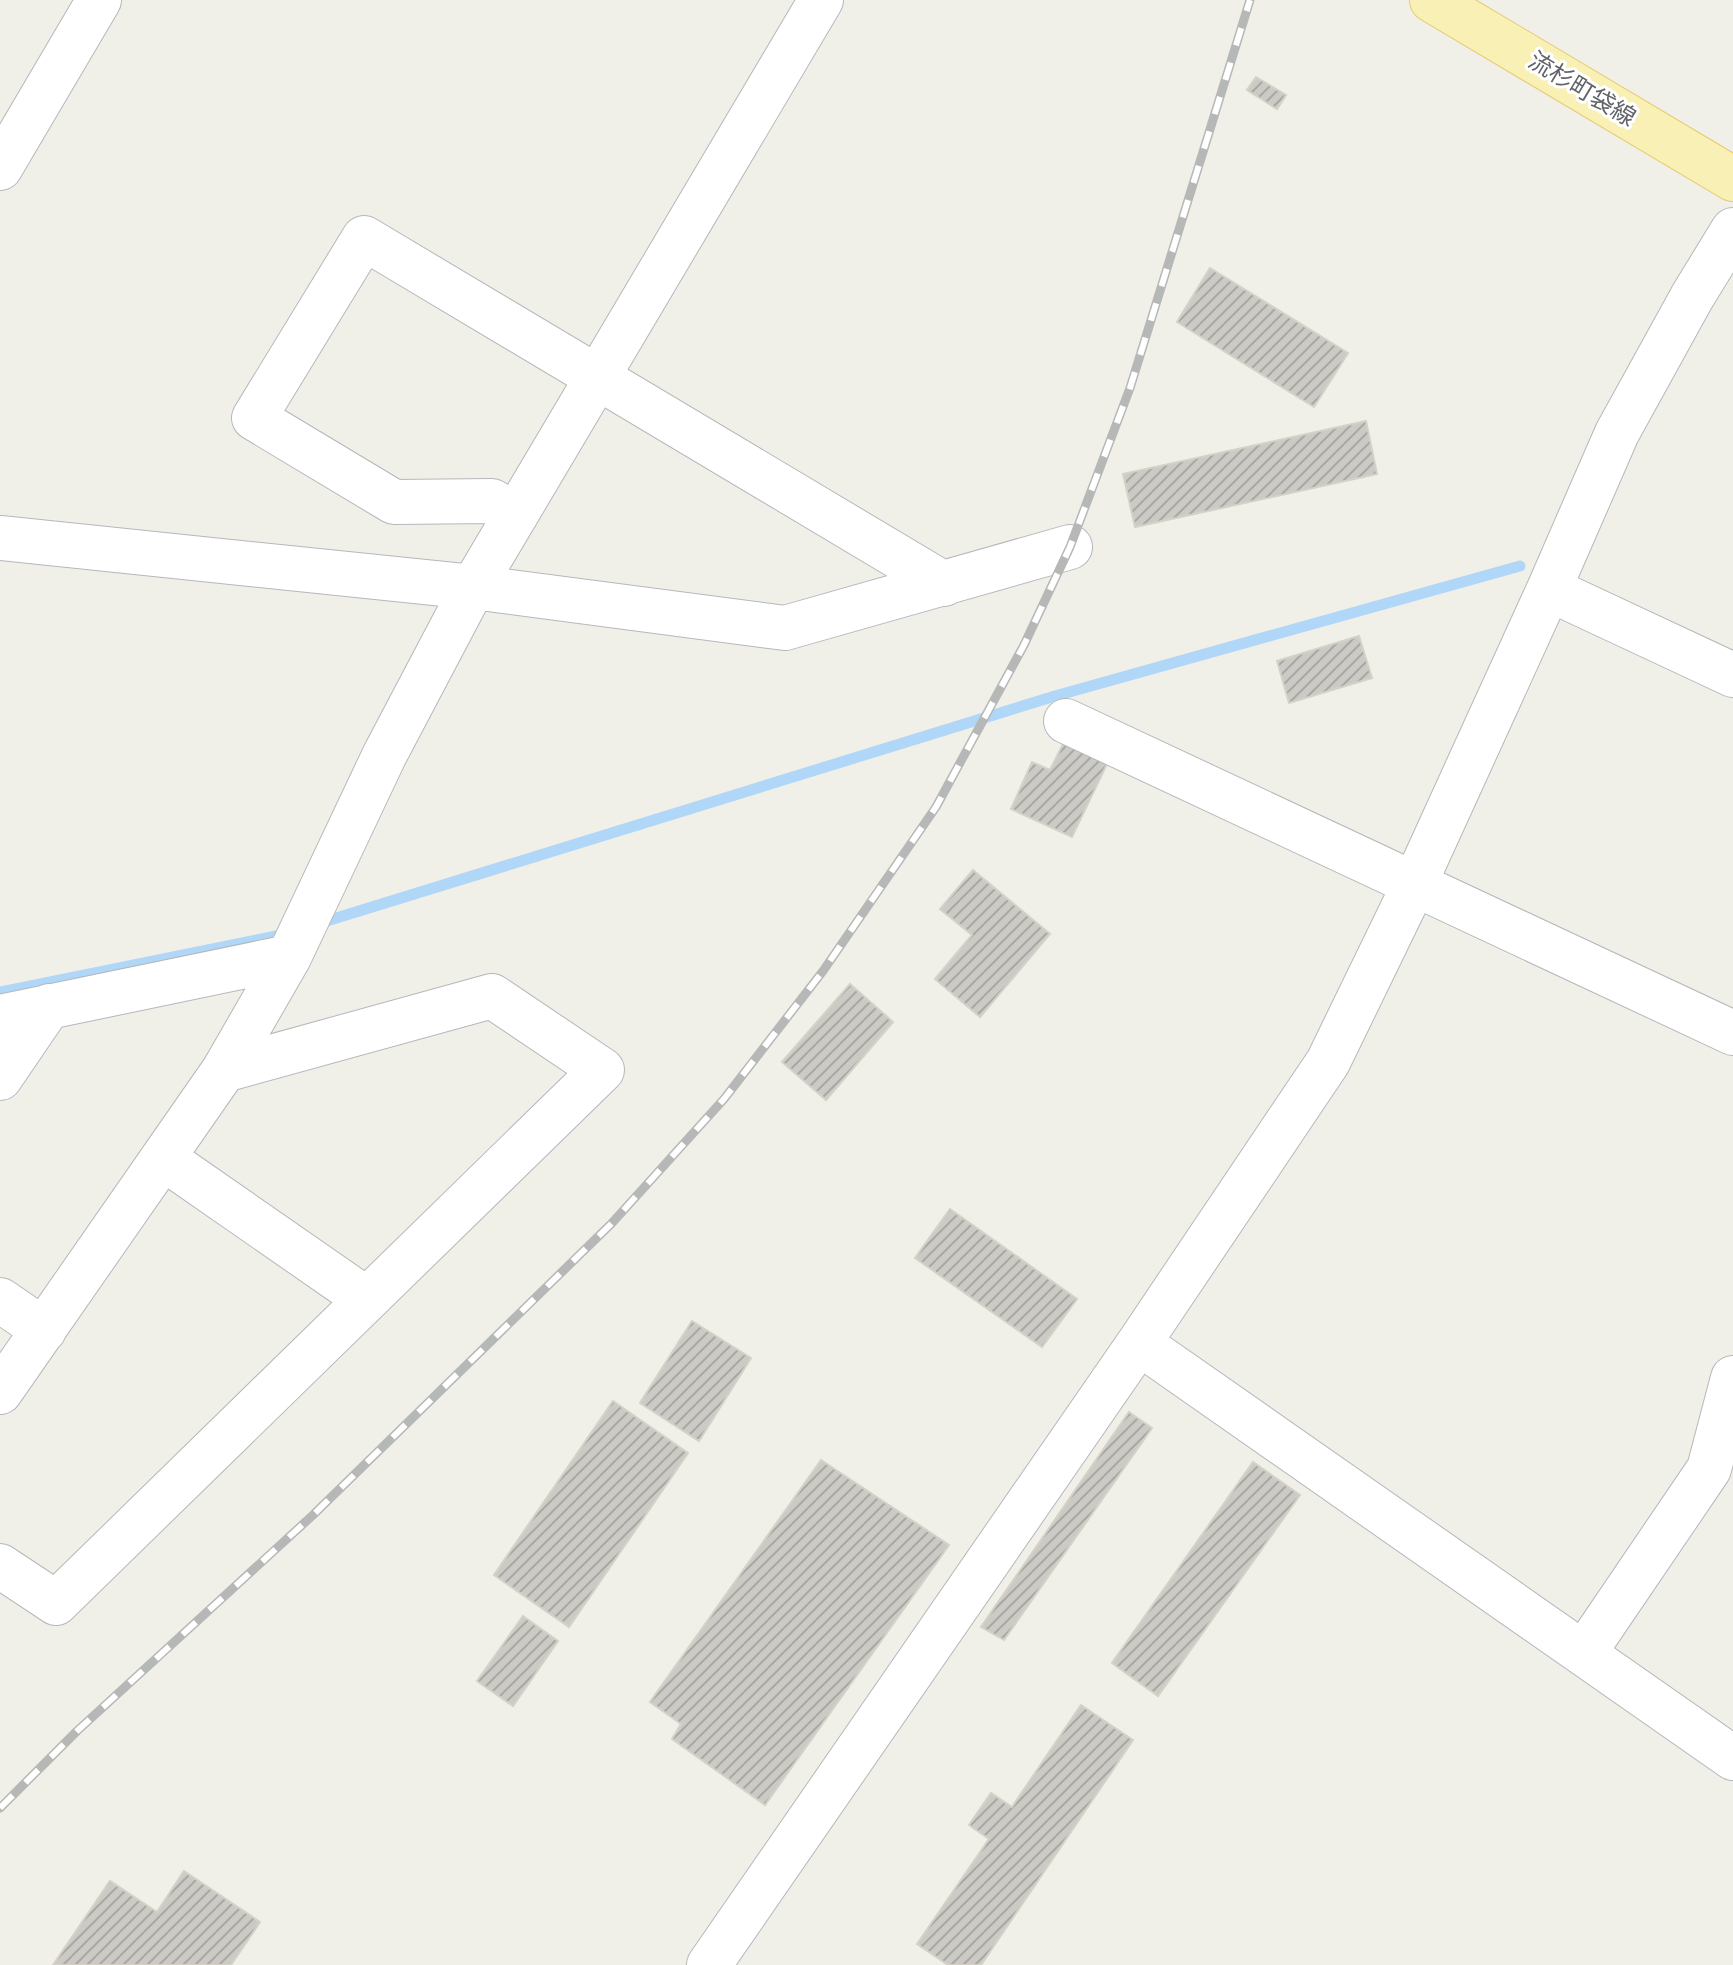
<svg xmlns="http://www.w3.org/2000/svg" width="1733" height="1965" font-family="Roboto,'Noto Sans JP',sans-serif">
<style>
.lines{fill:none;stroke-linecap:round;stroke-linejoin:round}
.stream{stroke:#b0d6f8;stroke-width:11}
.building{fill:url(#building-hatch);stroke:#d5d1c7;stroke-width:2}
.minor-casing{stroke:#b5b8bb;stroke-width:46}
.major-casing{stroke:#e7c96b;stroke-width:46}
.minor{stroke:#fff;stroke-width:44}
.major{stroke:#f9f0b5;stroke-width:44}
.rail-casing{stroke:#b6b7b7;stroke-width:9}
.rail{stroke:#fff;stroke-width:6;stroke-dasharray:18;stroke-linecap:butt}
.labels{text-anchor:middle;dominant-baseline:central;stroke-width:6;stroke-linejoin:round;paint-order:stroke}
.street-label{font-size:24px;fill:#606367;stroke:#fff}
</style>
<defs>
<pattern id="building-hatch" width="6" height="6" patternUnits="userSpaceOnUse" patternTransform="scale(2)"><rect width="6" height="6" fill="#cccac5"/><path d="M-1 1l2-2M0 6l6-6M5 7l2-2" fill="none" stroke="#a9a8a4"/></pattern>
</defs>
<rect width="100%" height="100%" fill="#f0efe8"/>
<g class="lines">
<path class="stream" d="M317 924 1055 696 1520 566
M0 992 286 934"/>
</g>
<path class="building" d="M1256 77 1286 95 1277 109 1247 90Z
M1210 268 1348 353 1314 407 1177 322Z
M1366 421 1377 474 1135 527 1123 474Z
M1359 636 1372 678 1289 703 1277 661Z
M1063 744 1107 764 1072 837 1011 809 1032 762 1050 770Z
M973 870 1050 934 980 1017 935 979 972 935 940 909Z
M850 984 893 1022 826 1100 782 1062Z
M950 1209 1077 1299 1042 1347 915 1258Z
M692 1321 751 1358 699 1441 640 1403Z
M613 1401 688 1453 569 1627 494 1575Z
M1129 1412 1152 1428 1004 1640 981 1627Z
M821 1460 949 1545 765 1805 672 1739 681 1724 650 1702Z
M1253 1462 1300 1495 1158 1696 1112 1663Z
M523 1616 558 1641 513 1706 477 1681Z
M1081 1705 1133 1740 981 1965H948L917 1944 989 1839 969 1825 991 1793 1012 1807Z
M184 1871 260 1922 231 1965H53L110 1881 157 1912Z"/>
<g class="lines">
<defs>
<path id="minor" d="M0 168 99 0
M516 515 492 501 394 502 254 418 364 238 944 584
M0 538 473 587 785 628 1070 547
M1549 589 1733 675
M1066 721 1733 1033
M0 1017 289 957
M0 1078 49 1006
M163 1158 366 1299
M0 1300 44 1330
M1139 1343 1733 1758
M0 1392 224 1070 289 957 384 756 473 587 821 0
M0 1566 56 1603 602 1070 492 996 224 1070
M1584 1653 1709 1469 1733 1378
M709 1965 1139 1343 1328 1062 1415 883 1549 589 1617 433 1692 297 1733 230"/>
<path id="major" d="M1432 0 1733 179"/>
</defs>
<use href="#minor" class="minor-casing"/>
<use href="#major" class="major-casing"/>
<use href="#minor" class="minor"/>
<use href="#major" class="major"/>
<defs>
<path id="rail" d="M0 1808 77 1731 313 1515 612 1223 724 1099 823 971 936 807 1024 645 1070 547 1130 388 1250 0"/>
</defs>
<use href="#rail" class="rail-casing"/>
<use href="#rail" class="rail"/>
</g>
<g class="labels">
<g class="street-label">
<text transform="translate(1582 89) rotate(31)">流杉町袋線</text>
</g>
</g>
</svg>
